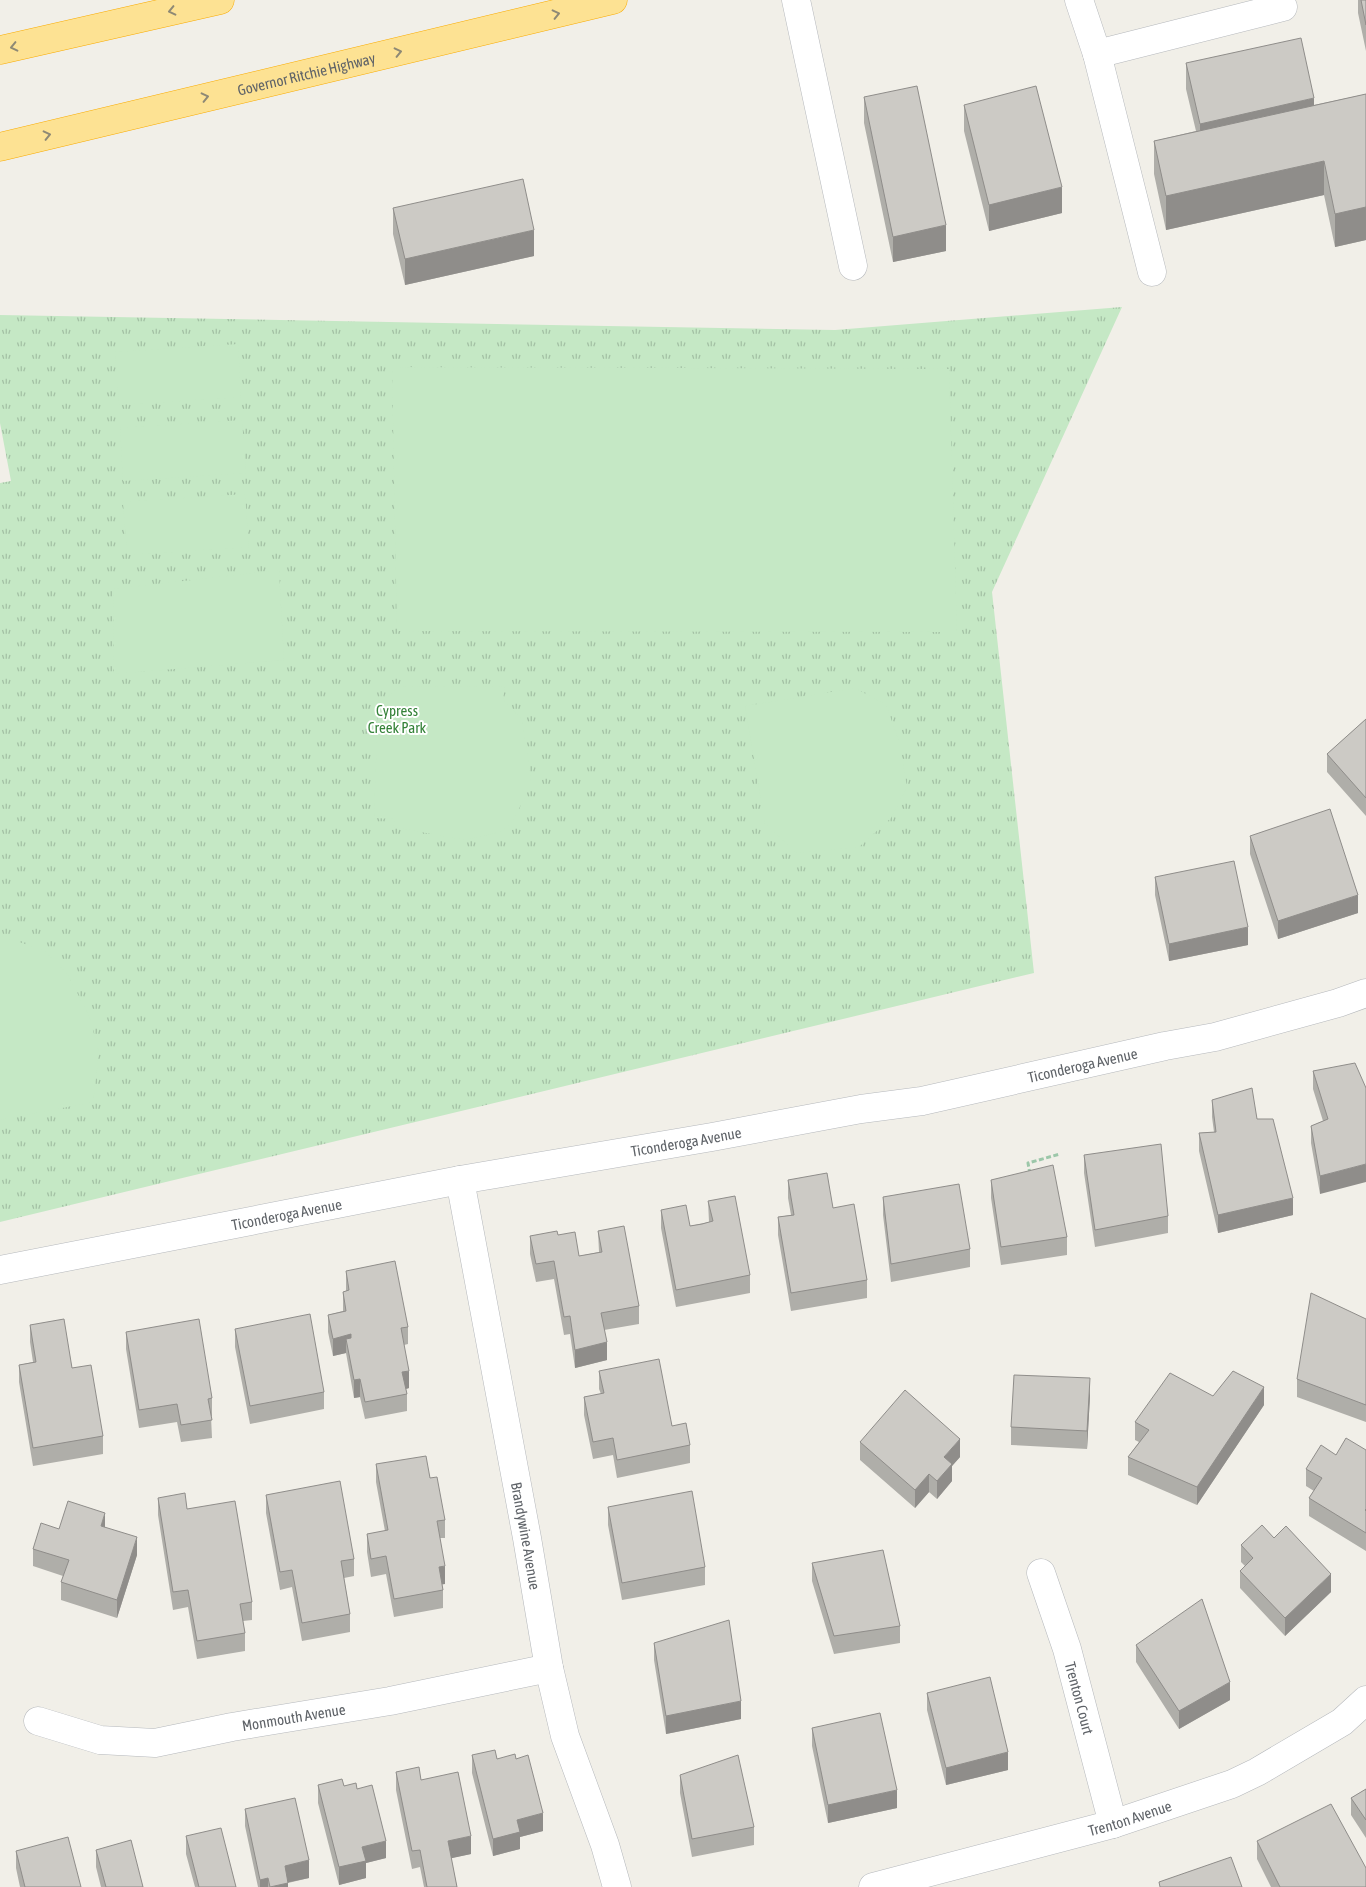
<svg xmlns="http://www.w3.org/2000/svg" width="1366" height="1887" font-family="'Asap Condensed',sans-serif">
<style>
.grass{fill:url(#grass-tufts)}
.pitch{fill:#c5e8c5}
.lines{fill:none;stroke-linecap:round;stroke-linejoin:round}
.minor-casing{stroke:#b5b8bc;stroke-width:29}
.highway-casing{stroke:#f9ab00;stroke-width:29}
.path{stroke:#9cc7a9;stroke-width:3;stroke-dasharray:5 2.5;stroke-linecap:butt}
.minor{stroke:#fff;stroke-width:28}
.highway{stroke:#fde293;stroke-width:28}
.wall{fill:#afaea9}
.shaded-wall{fill:#8f8d8a}
.building{fill:#cccac5;stroke:#8f8d8a}
.oneway{stroke:#8e8975}
.labels{text-anchor:middle;dominant-baseline:central;stroke-width:4;stroke-linejoin:round;paint-order:stroke}
.street-label{font-size:15px;fill:#5f6368;stroke:#fff}
.park-label{font-size:15px;fill:#348238;stroke:#fff}
</style>
<defs>
<pattern id="grass-tufts" width="24" height="20" patternUnits="userSpaceOnUse" patternTransform="scale(1.25)"><rect width="24" height="20" fill="#c5e8c5"/><path d="M3 7l-1-3M5 7V3M7 7l1-3M15 17l-1-3M17 17v-4M19 17l1-3" fill="none" stroke="#a3c0a4"/></pattern>
</defs>
<rect width="100%" height="100%" fill="#f1efe8"/>
<path class="grass" d="M1122 307 992 592 1034 973 0 1222V483L11 481 0 423V315L835 330Z"/>
<path class="pitch" d="M238 344 241 397 119 405 115 352Z
M392 367 949 369 957 632 397 631Z
M242 420 246 473 123 481 120 428Z
M245 494 249 547 127 555 123 502Z
M279 570 284 660 114 674 113 589Z
M400 686 505 687 503 699 522 720 531 778 525 797 511 824 500 832 465 840 393 827 395 819 374 818 378 705Z
M855 688 886 705 899 741 907 787 891 818 859 847 797 853 765 824 745 706Z
M0 936 44 950 68 975 89 1016 99 1052 93 1102 0 1120Z"/>
<g class="lines">
<defs>
<g id="minor">
<path d="M796 0 853 266"/>
<path d="M1079 0 1097 54 1152 272"/>
<path d="M1097 54 1283 7"/>
<path id="s1" d="M460 1180 527 1538 549 1668 565 1736 605 1845 617 1887"/>
<path id="s2" d="M0 1270 460 1180 712 1137 861 1109 922 1101 1165 1046 1215 1037 1338 1003 1366 993"/>
<path id="s3" d="M1041 1573 1067 1649 1113 1824"/>
<path id="s4" d="M38 1721 100 1740 155 1743 232 1727 390 1701 549 1668"/>
<path id="s5" d="M873 1887 1113 1824 1232 1784 1257 1772 1342 1722 1366 1700"/>
</g>
<g id="highway">
<path d="M0 50 220 0"/>
<path id="s6" d="M0 147 613 0"/>
</g>
</defs>
<use href="#minor" class="minor-casing"/>
<use href="#highway" class="highway-casing"/>
<path class="path" d="M1030 1174 1028 1163 1060 1154"/>
<use href="#minor" class="minor"/>
<use href="#highway" class="highway"/>
</g>
<path class="wall" d="M1358 0H1366V51L1358 13Z
M1186 63 1314 105 1366 94V240L1335 247 1324 195 1166 230 1154 174V141L1196 131 1186 89Z
M864 97 946 251 893 262 864 123Z
M964 105 1062 213 989 231 964 131Z
M393 208 534 256 405 285 393 234Z
M1366 719V816L1327 772V754Z
M1250 836 1358 913 1278 939 1250 854Z
M1155 877 1248 945 1169 961 1155 895Z
M1313 1071 1366 1088 1320 1194 1311 1143V1126L1323 1121 1313 1089Z
M1212 1100 1257 1119 1293 1215 1218 1233 1199 1151V1133L1214 1132 1212 1117Z
M1084 1155 1168 1216V1233L1095 1247 1084 1173Z
M788 1180 833 1208 867 1280V1298L791 1311 778 1235V1217L791 1215 788 1198Z
M991 1180 1067 1237V1255L1001 1265 991 1198Z
M883 1197 970 1249V1267L891 1282 883 1215Z
M708 1201 750 1275V1293L676 1307 661 1228V1210L690 1226 709 1222Z
M598 1231 639 1306V1324L604 1330 607 1360 575 1368 570 1334 564 1335 554 1279 536 1282 530 1254V1236L558 1235 579 1256 599 1252Z
M346 1271 408 1327V1344L404 1345 409 1388 406 1389 407 1394V1411L365 1419 360 1397 354 1398 346 1353 333 1356 328 1332V1315L343 1311V1292L346 1291Z
M1366 1319V1422L1297 1397V1379Z
M30 1325 72 1368 103 1436V1454L33 1466 19 1382V1365L33 1362 30 1342Z
M235 1329 324 1392V1409L250 1424 235 1347Z
M126 1332 212 1398V1416H211L212 1438 181 1442 177 1422 139 1428 126 1349Z
M599 1371 672 1426 690 1445V1463L617 1478 613 1455 593 1459 584 1415V1397L601 1394 599 1389Z
M1090 1396 1087 1449 1011 1445V1427Z
M1213 1396 1264 1405 1197 1505 1128 1475V1457L1139 1442 1135 1440V1422Z
M860 1442 960 1457 952 1466V1481L937 1499 929 1492 915 1508 860 1460Z
M1366 1450V1551L1309 1516V1498L1314 1491 1306 1486V1469L1336 1455Z
M376 1464 430 1478 445 1520V1538H440L445 1584H442L443 1590V1608L394 1617 386 1574 371 1577 367 1552V1534L385 1531 376 1482Z
M266 1495 354 1559V1576L344 1578 350 1614V1632L302 1641 292 1587 280 1590 266 1513Z
M158 1498 187 1509 252 1602V1620L243 1621 245 1633V1651L197 1659 188 1607 173 1610 158 1515Z
M608 1507 705 1567V1585L622 1600 608 1525Z
M105 1527 137 1555 117 1618 61 1600V1582L63 1576 33 1566V1549L59 1529Z
M1274 1538 1331 1592 1285 1636 1240 1588V1571L1245 1566 1241 1562V1545Z
M812 1563 900 1626V1643L834 1654 812 1581Z
M654 1643 741 1719 666 1734 654 1660Z
M1136 1645 1230 1700 1179 1729 1136 1662Z
M927 1693 1008 1770 946 1785 927 1710Z
M812 1728 897 1808 828 1823 812 1746Z
M472 1755 497 1759H516L543 1831 520 1837V1849L493 1856 472 1773Z
M396 1772 421 1780 471 1854 451 1858 457 1887H424L420 1867 412 1869 396 1790Z
M680 1775 754 1827V1845L692 1857 680 1793Z
M318 1785 344 1786 357 1789 386 1858 366 1863V1878L339 1885 318 1803Z
M1366 1789V1838L1351 1815V1798Z
M245 1809 309 1878 288 1883V1887H258L245 1826Z
M186 1836 236 1887H195L186 1854Z
M1257 1841 1366 1887H1271L1257 1859Z
M96 1850 143 1887H101L96 1867Z
M16 1851 81 1887H20L16 1868Z"/>
<path class="shaded-wall" d="M1314 98V124L1200 150V124Z
M1324 161V195L1166 230V196Z
M1062 187V213L989 231V205Z
M1366 207V240L1335 247V214Z
M946 225V251L893 262V237Z
M534 230V256L405 285V259Z
M1358 895V913L1278 939V921Z
M1248 927V945L1169 961V944Z
M1366 1164V1182L1320 1194V1176Z
M1293 1198V1215L1218 1233V1215Z
M351 1334V1352L346 1339V1353L333 1356V1339Z
M607 1342V1360L575 1368V1350Z
M409 1371V1388L402 1390V1372Z
M1090 1378V1396L1087 1449V1431Z
M360 1379V1397L354 1398V1380Z
M1264 1387V1405L1197 1505V1487Z
M960 1439V1457L952 1466V1481L937 1499V1481L944 1457Z
M929 1474V1492L915 1508V1490Z
M105 1513V1530L101 1526Z
M137 1537V1555L117 1618V1600Z
M445 1566V1584L439 1585V1567Z
M1331 1574V1592L1285 1636V1618Z
M1230 1682V1700L1179 1729V1711Z
M741 1701V1719L666 1734V1716Z
M1008 1752V1770L946 1785V1768Z
M897 1790V1808L828 1823V1805Z
M543 1813V1831L520 1837V1849L493 1856V1839L517 1820Z
M471 1836V1854L448 1859V1841Z
M386 1841V1858L366 1863V1878L339 1885V1867L362 1847Z
M309 1860V1878L285 1883V1866Z
M268 1878V1887H260V1880Z
M288 1883V1887H271Z"/>
<path class="building" d="M1361 0H1366V25Z
M1301 38 1314 98 1200 124 1186 63Z
M917 86 946 225 893 237 864 97Z
M1036 86 1062 187 989 205 964 105Z
M1366 94V207L1335 214 1324 161 1166 196 1154 141Z
M523 179 534 230 405 259 393 208Z
M1366 719V798L1327 754Z
M1330 809 1358 895 1278 921 1250 836Z
M1234 861 1248 927 1169 944 1155 877Z
M1355 1063 1366 1088V1164L1320 1176 1311 1126 1328 1119 1313 1071Z
M1252 1088 1257 1119H1273L1293 1198 1218 1215 1199 1133 1216 1132 1212 1100Z
M1161 1144 1168 1216 1095 1230 1084 1155Z
M1053 1165 1067 1237 1001 1247 991 1180Z
M827 1173 833 1208 854 1204 867 1280 791 1293 778 1217 794 1215 788 1180Z
M959 1184 970 1249 891 1264 883 1197Z
M735 1196 750 1275 676 1290 661 1210 686 1205 690 1226 702 1224 713 1221 708 1201Z
M624 1226 639 1306 601 1313 607 1342 575 1350 570 1316 564 1317 554 1261 536 1264 530 1236 557 1231 558 1235 575 1232 579 1256 602 1252 598 1231Z
M395 1261 408 1327 401 1328 409 1371 402 1372 407 1394 365 1402 360 1379 354 1380 346 1339 351 1338V1334L333 1339 328 1315 346 1311 343 1292 349 1290 346 1271Z
M1311 1293 1366 1319V1405L1297 1379Z
M310 1314 324 1392 250 1406 235 1329Z
M64 1319 72 1368 91 1365 103 1436 33 1448 19 1365 36 1362 30 1325Z
M199 1319 212 1398 208 1399 212 1420 181 1425 177 1404 139 1410 126 1332Z
M659 1359 672 1426 686 1423 690 1445 617 1460 613 1438 593 1442 584 1397 604 1393 599 1371Z
M1233 1371 1264 1387 1197 1487 1128 1457 1149 1430 1135 1422 1170 1373 1213 1396Z
M1014 1375 1090 1378 1087 1431 1011 1427Z
M905 1390 960 1439 944 1457 952 1464 937 1481 929 1474 915 1490 860 1442Z
M1346 1438 1366 1450V1509L1365 1510 1366 1511V1533L1309 1498 1322 1478 1306 1469 1321 1445 1336 1455Z
M426 1456 430 1478 437 1477 445 1520 437 1521 445 1566 439 1567 443 1590 394 1599 386 1556 371 1559 367 1534 388 1530 376 1464Z
M340 1481 354 1559 341 1561 350 1614 302 1623 292 1570 280 1572 266 1495Z
M692 1491 705 1567 622 1583 608 1507Z
M185 1493 187 1509 235 1501 252 1602 240 1604 245 1633 197 1641 188 1590 173 1592 158 1498Z
M68 1501 105 1513 101 1526 137 1537 117 1600 61 1582 69 1560 33 1549 41 1523 59 1529Z
M1262 1525 1274 1538 1286 1526 1331 1574 1285 1618 1240 1571 1253 1558 1241 1545Z
M883 1550 900 1626 834 1636 812 1563Z
M1202 1599 1230 1682 1179 1711 1136 1645Z
M729 1620 741 1701 666 1716 654 1643Z
M990 1677 1008 1752 946 1768 927 1693Z
M880 1713 897 1790 828 1805 812 1728Z
M495 1750 497 1759 515 1754 516 1759 528 1755 543 1813 517 1820 520 1832 493 1839 472 1755Z
M738 1755 754 1827 692 1839 680 1775Z
M419 1767 421 1780 458 1772 471 1836 448 1841 457 1887H427L420 1850 412 1851 396 1772Z
M342 1779 344 1786 356 1783 357 1789 372 1785 386 1841 362 1847 366 1861 339 1867 318 1785Z
M1366 1789V1820L1351 1798Z
M295 1798 309 1860 285 1866 288 1883 270 1887 268 1878 260 1880 245 1809Z
M1331 1804 1366 1868V1887H1280L1257 1841Z
M221 1828 236 1887H199L186 1836Z
M68 1837 81 1887H25L16 1851Z
M131 1840 143 1887H106L96 1850Z
M1231 1857 1242 1887H1160L1159 1882Z"/>
<defs><path id="oneway-chevron" d="M-2-3.5L2.5 0L-2 3.5" fill="none" stroke-width="1.6" stroke-linecap="round" stroke-linejoin="round" transform="scale(1.25)"/></defs>
<g class="oneway">
<use href="#oneway-chevron" transform="translate(172 11) rotate(167)"/>
<use href="#oneway-chevron" transform="translate(556 14) rotate(-13)"/>
<use href="#oneway-chevron" transform="translate(14 47) rotate(167)"/>
<use href="#oneway-chevron" transform="translate(398 52) rotate(-13)"/>
<use href="#oneway-chevron" transform="translate(205 97) rotate(-13)"/>
<use href="#oneway-chevron" transform="translate(47 135) rotate(-13)"/>
</g>
<g class="labels">
<g class="street-label">
<text stroke="none"><textPath href="#s6" startOffset="315">Governor Ritchie Highway</textPath></text>
<text stroke="none"><textPath href="#s2" startOffset="1102">Ticonderoga Avenue</textPath></text>
<text stroke="none"><textPath href="#s2" startOffset="698">Ticonderoga Avenue</textPath></text>
<text stroke="none"><textPath href="#s2" startOffset="292">Ticonderoga Avenue</textPath></text>
<text stroke="none"><textPath href="#s1" startOffset="362">Brandywine Avenue</textPath></text>
<text stroke="none"><textPath href="#s3" startOffset="131">Trenton Court</textPath></text>
<text stroke="none"><textPath href="#s4" startOffset="261">Monmouth Avenue</textPath></text>
<text stroke="none"><textPath href="#s5" startOffset="266">Trenton Avenue</textPath></text>
</g>
<g class="park-label">
<text x="397" y="710">Cypress<tspan x="397" dy="17">Creek Park</tspan></text>
</g>
</g>
</svg>
